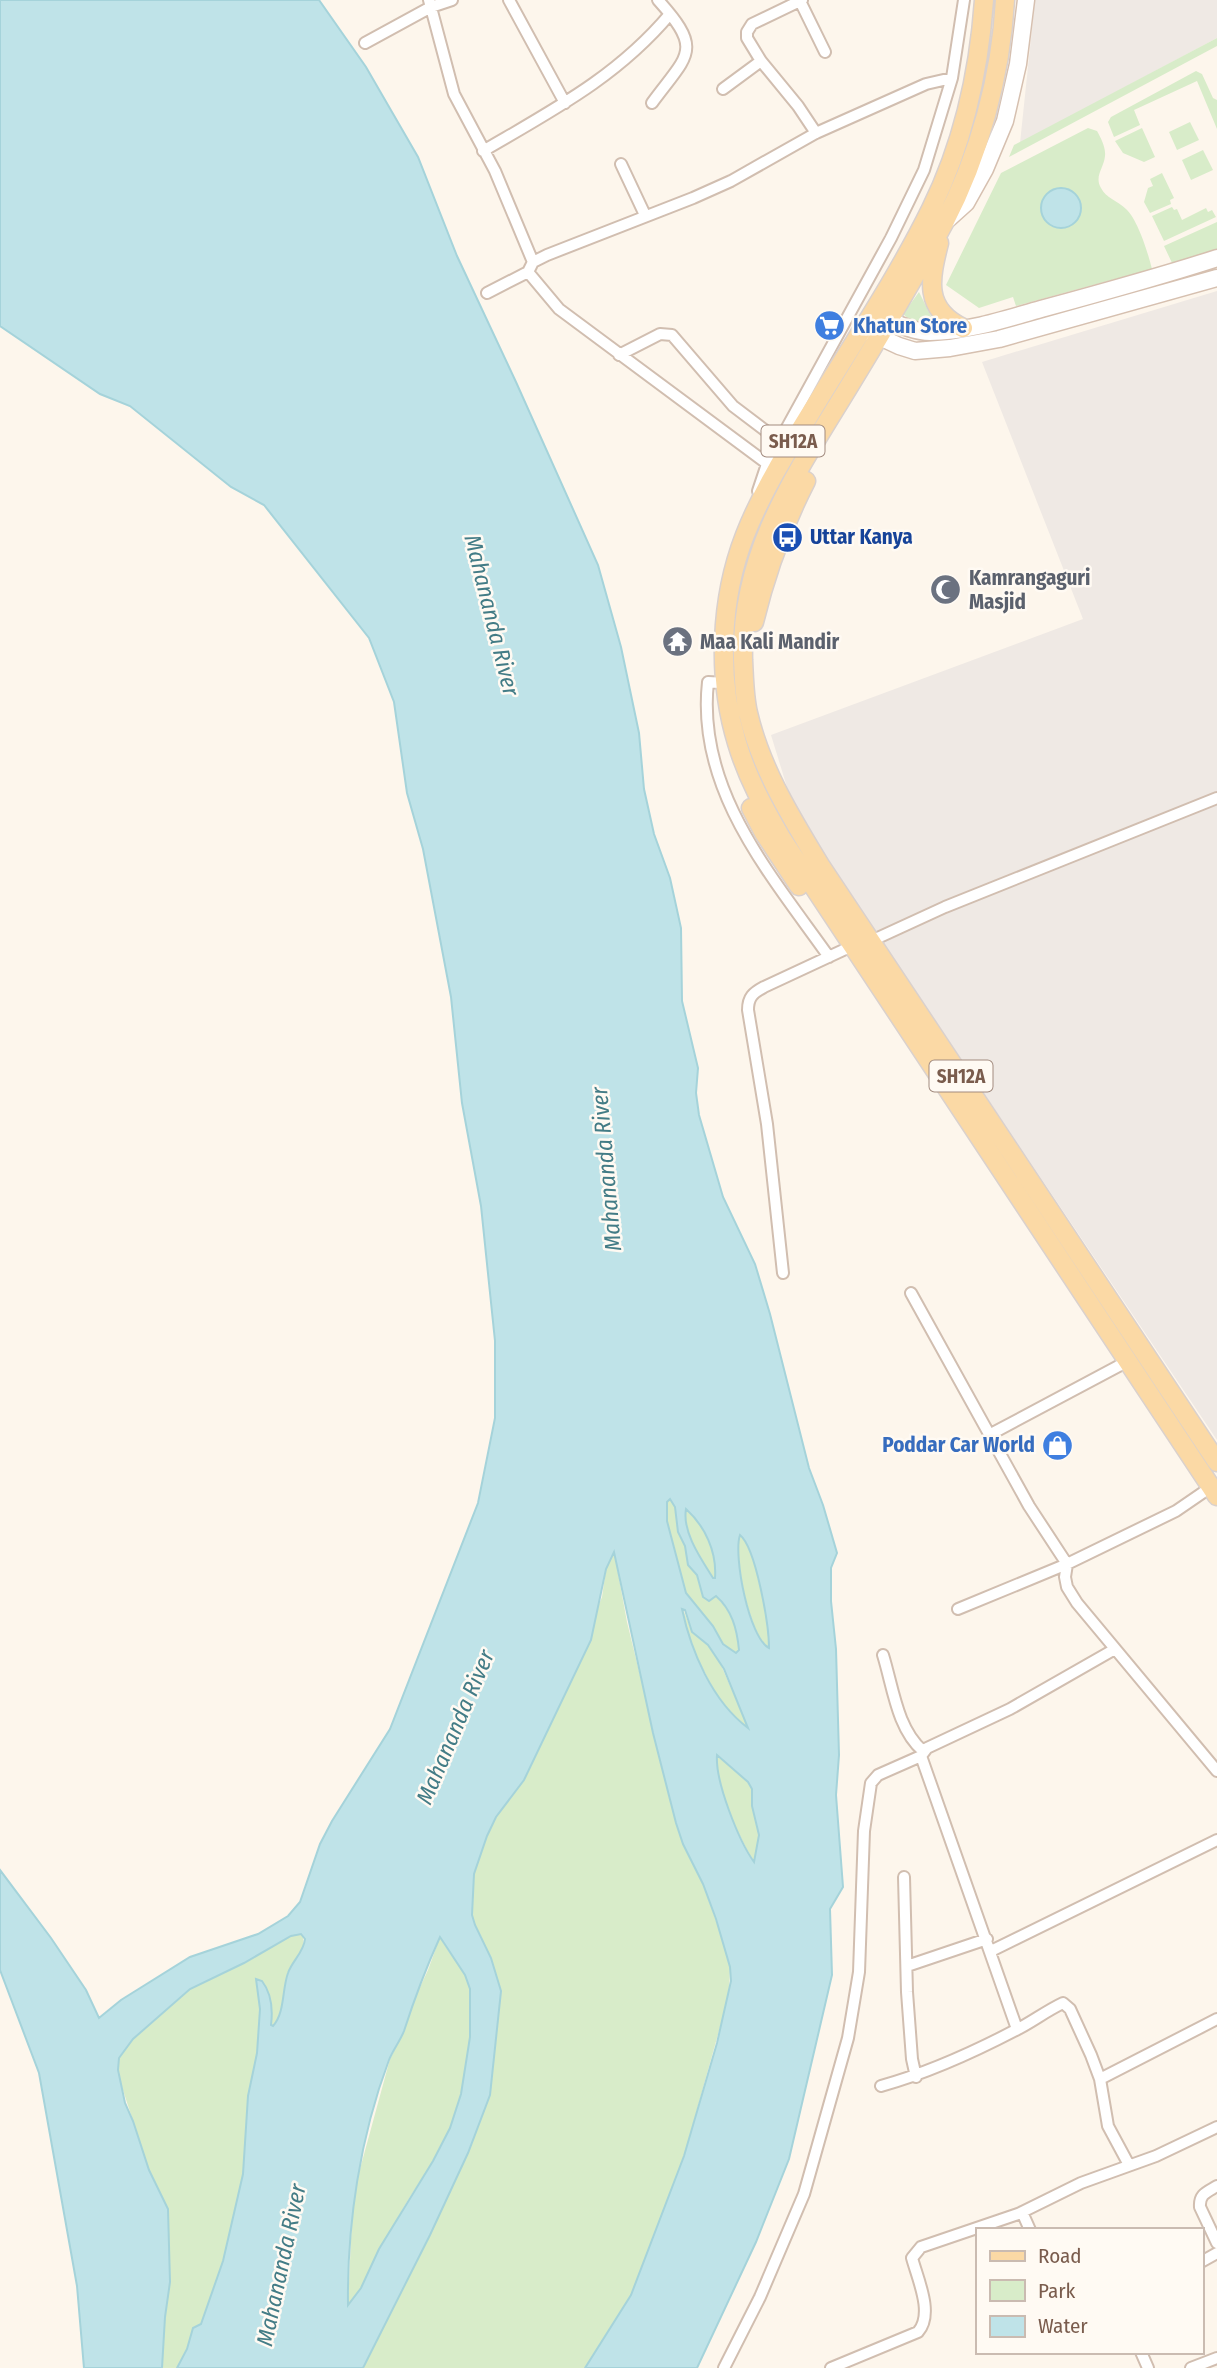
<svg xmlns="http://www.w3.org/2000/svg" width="1217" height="2368" font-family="'Fira Sans Condensed',sans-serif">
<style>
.industrial{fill:#efe9e4}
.green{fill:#d8ecc9}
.water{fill:#bfe3e8;stroke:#a5d3da;stroke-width:2;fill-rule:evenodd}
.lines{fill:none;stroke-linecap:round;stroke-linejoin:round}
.street-casing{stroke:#d1beb0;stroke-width:14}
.secondary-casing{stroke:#d6c0b0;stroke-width:19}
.primary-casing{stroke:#dad1cd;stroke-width:21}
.street{stroke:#fff;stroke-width:10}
.secondary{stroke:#fff;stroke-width:16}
.primary{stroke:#fbd9a5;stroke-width:18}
.labels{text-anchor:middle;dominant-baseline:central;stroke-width:5;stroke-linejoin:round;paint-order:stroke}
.shield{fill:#fffaf3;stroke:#a28b7f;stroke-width:2}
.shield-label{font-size:19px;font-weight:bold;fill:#7a5c4d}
.shop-label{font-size:21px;font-weight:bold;fill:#366cbe;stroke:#fffaf3;text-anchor:start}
.transit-label{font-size:21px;font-weight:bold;fill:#164399;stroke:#fffaf3;text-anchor:start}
.worship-label{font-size:21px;font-weight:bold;fill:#5b616d;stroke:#fffaf3;text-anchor:start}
.water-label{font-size:23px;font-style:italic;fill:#437c86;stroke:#fffaf3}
</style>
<rect width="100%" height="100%" fill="#fdf6ec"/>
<path class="industrial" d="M1035 0H1217V38L1020 143Z
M1217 291V1440L811 836 790 797 771 735 1083 619 982 362Z"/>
<path class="green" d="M1217 38V46L1009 157 1014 145Z
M1196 71 1202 74 1213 98 1217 100V129L1197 81 1134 110 1140 125 1114 137 1108 122 1111 117Z
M1190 122 1199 140 1177 150 1169 132Z
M1088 128 1097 131C1101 138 1106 148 1105 156 1104 168 1094 176 1101 188 1106 198 1118 201 1126 209 1138 220 1148 253 1152 269L1016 306 1013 297 979 308 946 285 1001 173Z
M1142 128 1155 157 1144 162 1123 153 1115 141Z
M1203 150 1213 170 1191 180 1182 160Z
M1162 173 1174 198 1170 200 1171 204 1150 213 1144 202 1148 188 1153 186 1150 179Z
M1172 207 1174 210 1177 209 1182 220 1206 208 1208 212 1212 210 1216 217 1164 241 1152 216Z
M1217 222V251L1173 265 1164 246Z
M919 292 932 318 928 324 911 321 903 314Z
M670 1499 675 1507 677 1526 685 1546 688 1565 697 1575 703 1597 711 1598 715 1596C732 1611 737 1629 739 1651L736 1653 723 1644 713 1626 686 1593 667 1521V1502Z
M686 1508C705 1527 716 1550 715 1577L713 1578C700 1558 683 1533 686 1508Z
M740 1534C759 1553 767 1621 770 1648 750 1639 733 1554 740 1534Z
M614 1551 627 1622 676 1823 683 1844 703 1884 727 1952 730 1967 729 1995 684 2156 631 2295 585 2368H363L430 2235 468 2153 490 2095 501 1991 491 1958 475 1925 472 1915 474 1874 487 1836 496 1817 524 1780 552 1717 602 1597 606 1569Z
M683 1609 692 1632 708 1645 718 1658 749 1730C740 1722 732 1716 725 1707 713 1691 679 1626 683 1609Z
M716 1755 748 1782 752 1789V1806L759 1835 755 1863C737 1834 717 1789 716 1755Z
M295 1934 303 1935 304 1947C299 1955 292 1962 289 1971 283 1987 285 2013 273 2026H271C274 2005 270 1994 256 1979L260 2009 257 2053 248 2097 243 2174 223 2261 201 2325 193 2328 187 2349 177 2368H162L165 2317 170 2282 168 2256 149 2170 121 2084 118 2070 119 2058 133 2039 190 1989 244 1963Z
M440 1937C449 1955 468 1972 471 1992 476 2028 464 2097 449 2130 436 2161 414 2188 398 2217 381 2247 371 2281 348 2306L352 2216 357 2180 390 2059 403 2033 414 2000 428 1970Z"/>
<path class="water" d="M0 0H319L366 67 418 157 457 256 516 382 598 565 621 647 639 733 644 789 654 834 670 878 681 928 682 1001 698 1068 696 1093 699 1115 723 1197 755 1264 770 1314 809 1468 823 1505 837 1553 831 1568V1601L836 1649 839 1755 836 1795 843 1887 830 1909 832 1975 789 2159 756 2242 697 2368H585L631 2295 684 2156 717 2043 731 1981 730 1967 716 1919 703 1884 683 1844 676 1823 653 1733 614 1552 606 1569 591 1640 524 1780 496 1817 487 1836 474 1874 472 1915 475 1925 491 1958 501 1991 490 2095 468 2153 430 2235 363 2368H177L187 2349 193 2328 201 2324 223 2261 243 2174 248 2096 257 2053 260 2009 256 1979 262 1981C272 1994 273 2009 271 2025L273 2026C285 2013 282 1989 288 1973 292 1961 304 1952 305 1939L301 1934 291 1936 244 1963 190 1989 133 2039 119 2058 118 2070 125 2103 133 2121 149 2170 168 2209 170 2282 165 2317 162 2368H84L77 2286 39 2073 0 1970V1870L51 1938 86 1990 99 2018 121 2000 190 1957 258 1934 288 1916 300 1902 320 1844 332 1821 390 1729 478 1503 495 1418V1341L481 1206 462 1103 451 997 423 849 407 793 394 702 369 638 264 505 231 487 130 406 100 394 0 326ZM670 1499 675 1507 678 1532 685 1546 688 1565 697 1575 703 1597 709 1601 716 1596C732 1610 737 1629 739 1650L736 1653 723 1644 713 1626 686 1593 667 1521V1502ZM686 1509C705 1526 717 1552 715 1578H713C701 1559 682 1532 686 1509ZM740 1535C756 1548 769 1625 769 1648 749 1638 733 1555 740 1535ZM682 1609 685 1610 692 1632 708 1645 724 1669 748 1728C712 1701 691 1651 682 1609ZM717 1755 748 1782 752 1789V1806L759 1835 754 1862C739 1841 715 1782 717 1755ZM440 1937 465 1975 470 1989V2037L461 2094 450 2128 433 2161 379 2249 361 2288 348 2305C347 2223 360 2137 389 2060 393 2050 400 2041 404 2031 414 2000 426 1968 440 1937Z
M1041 208a20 20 0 1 1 40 0a20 20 0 1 1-40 0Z"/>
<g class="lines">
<defs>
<path id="street" d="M429 0 454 94 495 171 533 262
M509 0 565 103
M802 0 752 24 747 32V38L761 61 798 106 816 133
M800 1 825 52
M365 43 431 7 452 0
M723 89 761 61
M652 103C688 54 704 51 658 0
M483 151C553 110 617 77 670 14
M621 164 645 215
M528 272 559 309 773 468
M487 293 528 272 533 262 547 255 693 198 731 181 816 133 926 84 952 78
M619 355 660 334 672 335 733 406 783 444
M758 491 767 464 891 238 924 170 952 78 964 0
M726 683 708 682C696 790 771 875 829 957
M871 941 945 907 1217 798
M783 1273 767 1124 748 1010C748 997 753 993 764 987L852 946
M911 1293 1029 1506 1067 1564 958 1609
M989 1435 1128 1361
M1211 1487 1176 1511 1067 1564 1065 1577 1067 1587 1077 1603 1217 1771
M883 1655C893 1687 897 1729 923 1751
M921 1756 1017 2029
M904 1877 907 1992 912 2059 916 2077
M991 1951 1217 1840
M907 1966 987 1939
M1100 2079 1217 2019
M881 2086C928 2073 972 2053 1016 2030 1032 2022 1046 2011 1063 2003L1070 2009 1091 2055 1100 2079 1108 2126 1129 2165
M1217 2186C1207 2192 1199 2194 1200 2207L1217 2243
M1022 2212 1030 2230
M1201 2262 1217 2253
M1141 2352 1148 2368
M724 2368 760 2297 804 2194 848 2038 859 1972 864 1831 871 1783 878 1775 921 1756 927 1748 1010 1709 1115 1649
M831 2368 918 2332C934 2314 918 2280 912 2258L921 2247 1018 2214 1081 2183 1156 2156 1217 2127
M1191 2368 1217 2358"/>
<path id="secondary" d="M946 221 966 203 985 169 1005 121 1018 64 1026 0
M879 315C894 323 913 332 930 332 967 332 1005 319 1041 309 1100 293 1159 277 1217 258
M869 332 899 346 915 351 950 348 999 339 1217 278"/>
<path id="primary" d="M984 0C979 72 963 144 931 209 896 280 851 346 810 414 786 453 762 492 745 535 720 599 717 678 737 743 747 777 764 808 782 839L1217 1496
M1005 0C1001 76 979 156 944 223 914 279 881 334 848 388 795 475 740 554 743 660 744 677 744 696 748 713 761 769 791 817 820 865L1217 1462
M939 243C930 279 923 309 963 328
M754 622C766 572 783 526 806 481
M751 808 764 833 799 886"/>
</defs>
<use href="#street" class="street-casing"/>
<use href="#secondary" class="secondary-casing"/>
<use href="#primary" class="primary-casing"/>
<use href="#street" class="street"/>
<use href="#secondary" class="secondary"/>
<use href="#primary" class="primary"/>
</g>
<defs>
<symbol id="supermarket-disc" viewBox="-11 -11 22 22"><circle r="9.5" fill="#3f7fe0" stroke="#fffaf3"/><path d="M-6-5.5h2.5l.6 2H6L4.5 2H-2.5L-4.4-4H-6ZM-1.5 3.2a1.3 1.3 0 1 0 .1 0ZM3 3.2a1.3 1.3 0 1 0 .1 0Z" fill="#fff"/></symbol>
<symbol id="bus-disc" viewBox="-11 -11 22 22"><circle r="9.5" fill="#1a4fb4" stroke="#fffaf3"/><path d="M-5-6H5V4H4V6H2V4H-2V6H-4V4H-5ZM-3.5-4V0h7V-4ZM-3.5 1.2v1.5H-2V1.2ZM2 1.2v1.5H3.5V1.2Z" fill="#fff"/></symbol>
<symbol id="mosque-disc" viewBox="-11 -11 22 22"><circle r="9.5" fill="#6b7280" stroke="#fffaf3"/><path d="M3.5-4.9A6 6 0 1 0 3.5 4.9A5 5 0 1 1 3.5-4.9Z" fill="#fff"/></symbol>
<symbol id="temple-disc" viewBox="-11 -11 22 22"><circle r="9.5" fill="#6b7280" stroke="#fffaf3"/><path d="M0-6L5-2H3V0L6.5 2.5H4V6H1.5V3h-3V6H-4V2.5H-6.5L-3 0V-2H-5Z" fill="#fff"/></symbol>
<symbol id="shop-disc" viewBox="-11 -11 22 22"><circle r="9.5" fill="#3f7fe0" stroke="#fffaf3"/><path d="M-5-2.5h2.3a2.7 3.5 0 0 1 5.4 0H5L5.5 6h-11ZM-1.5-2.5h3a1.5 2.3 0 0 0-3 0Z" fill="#fff"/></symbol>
</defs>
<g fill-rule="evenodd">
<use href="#supermarket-disc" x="812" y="308" width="35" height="35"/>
<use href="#bus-disc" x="770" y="520" width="35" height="35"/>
<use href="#mosque-disc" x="928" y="572" width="35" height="35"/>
<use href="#temple-disc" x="660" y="624" width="35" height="35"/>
<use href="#shop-disc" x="1040" y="1428" width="35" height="35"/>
</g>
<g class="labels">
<g class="shield">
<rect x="761.5" y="425.5" width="63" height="31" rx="5"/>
<rect x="929.5" y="1060.5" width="63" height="31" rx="5"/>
</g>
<g class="shield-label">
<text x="793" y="441">SH12A</text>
<text x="961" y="1076">SH12A</text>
</g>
<g class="shop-label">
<text x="853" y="326">Khatun Store</text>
<text x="1035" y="1445" text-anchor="end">Poddar Car World</text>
</g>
<g class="transit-label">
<text x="810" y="537">Uttar Kanya</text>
</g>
<g class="worship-label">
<text x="969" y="578">Kamrangaguri<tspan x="969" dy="24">Masjid</tspan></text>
<text x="700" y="642">Maa Kali Mandir</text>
</g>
<g class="water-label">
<text transform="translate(492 615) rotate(76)">Mahananda River</text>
<text transform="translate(606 1169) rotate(-95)">Mahananda River</text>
<text transform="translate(455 1727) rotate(-67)">Mahananda River</text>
<text transform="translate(281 2265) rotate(-78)">Mahananda River</text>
</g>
</g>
<rect x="976" y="2228" width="228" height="126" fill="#fffaf3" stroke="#cabbb1" stroke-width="2"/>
<rect x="990" y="2251" width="35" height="10" fill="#fbd9a5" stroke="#cabbb1" stroke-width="2"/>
<text x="1038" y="2263" font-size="21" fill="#7a5c4d">Road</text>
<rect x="990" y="2280" width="35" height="21" fill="#d8ecc9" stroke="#cabbb1" stroke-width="2"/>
<text x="1038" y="2298" font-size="21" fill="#7a5c4d">Park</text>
<rect x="990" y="2316" width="35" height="21" fill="#bfe3e8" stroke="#cabbb1" stroke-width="2"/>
<text x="1038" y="2333" font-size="21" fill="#7a5c4d">Water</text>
</svg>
